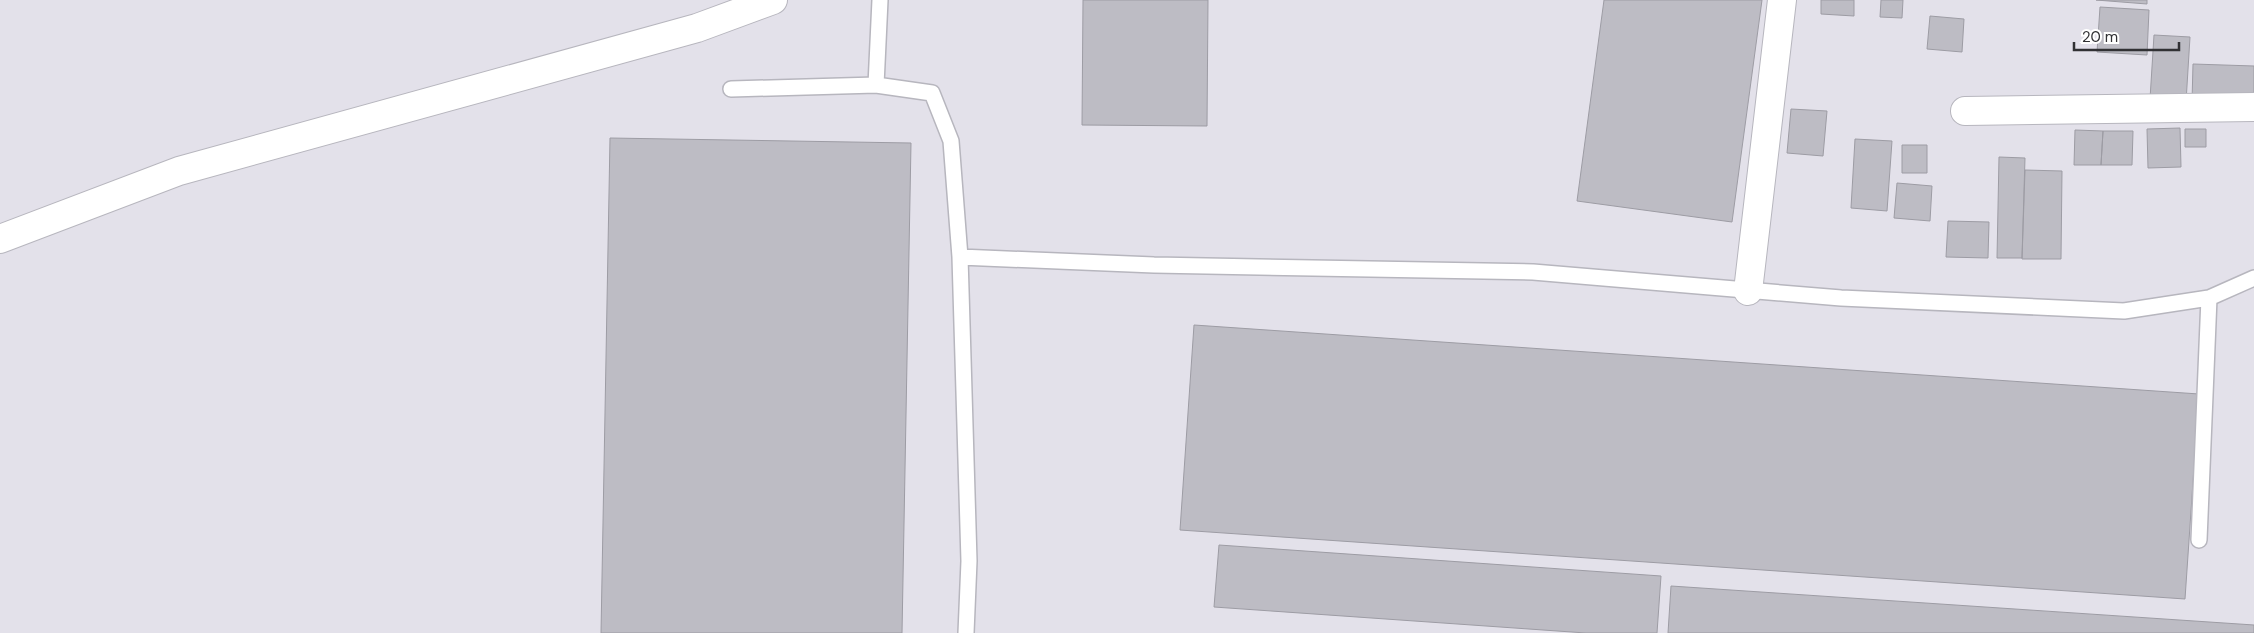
<svg xmlns="http://www.w3.org/2000/svg" width="2254" height="633" font-family="'DM Sans',sans-serif">
<style>
.building{fill:#bdbcc4;stroke:#9d9ca4}
.lines{fill:none;stroke-linecap:round;stroke-linejoin:round}
.service-casing{stroke:#b7b6be;stroke-width:18}
.minor-casing{stroke:#b7b6be;stroke-width:30}
.service{stroke:#fff;stroke-width:15}
.minor{stroke:#fff;stroke-width:28}
</style>
<rect width="100%" height="100%" fill="#e3e1ea"/>
<path class="building" d="M1083 0H1208L1207 126 1082 125Z
M1604 0H1762L1732 222 1577 201Z
M1821 0H1854V16L1821 14Z
M1881 0H1903L1902 18 1880 17Z
M2096 0H2147V4Z
M2100 7 2149 10 2147 55 2097 52Z
M1930 16 1964 19 1962 52 1927 49Z
M2154 35 2190 37 2186 102 2150 99Z
M2193 64 2254 66V103L2192 102Z
M1791 109 1827 111 1823 156 1787 153Z
M2180 128 2181 167 2148 168 2147 129Z
M2185 129H2206V147H2185Z
M2075 130 2103 131 2101 165H2074Z
M2103 131H2133L2132 165H2101Z
M610 138 911 143 902 633H601Z
M1855 139 1892 141 1887 211 1851 208Z
M1902 145H1927V173H1902Z
M1999 157 2025 158 2022 258H1997Z
M2025 170 2062 171 2061 259H2022Z
M1897 183 1932 186 1930 221 1894 218Z
M1948 221 1989 222 1988 258 1946 257Z
M1194 325 2199 394 2185 599 1180 530Z
M1219 545 1661 576 1657 633H1586L1214 607Z
M1671 586 2254 625V633H1668Z"/>
<g class="lines">
<defs>
<path id="service" d="M880 0 876 85 932 93 951 141 960 257 1154 265 1533 272 1841 298 2124 311 2209 298 2254 278
M731 89 876 85
M960 257 969 561 966 633
M2199 540 2209 298"/>
<path id="minor" d="M1965 111 2254 107
M0 239 179 171 697 28 773 0
M1748 291 1782 0"/>
</defs>
<use href="#service" class="service-casing"/>
<use href="#minor" class="minor-casing"/>
<use href="#service" class="service"/>
<use href="#minor" class="minor"/>
</g>
<path d="M2074 42v8h105v-8" fill="none" stroke="#313134" stroke-width="2.5"/>
<text x="2082" y="42" font-size="15" fill="#313134" stroke="#ffffff" stroke-width="4" paint-order="stroke">20 m</text>
</svg>
